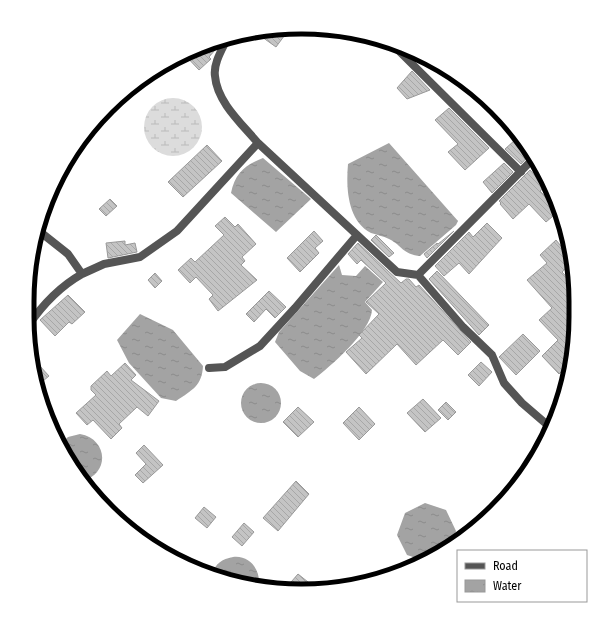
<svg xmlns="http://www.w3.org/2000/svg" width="603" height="618" font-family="'Fira Sans Condensed',sans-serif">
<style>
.wetland{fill:url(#wetland-marsh)}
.water{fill:url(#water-ripples)}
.building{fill:url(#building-back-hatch);stroke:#999}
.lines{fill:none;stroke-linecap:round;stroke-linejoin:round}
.minor{stroke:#555;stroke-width:8}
.rim{fill:none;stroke:#000;stroke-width:5}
</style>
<defs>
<pattern id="wetland-marsh" width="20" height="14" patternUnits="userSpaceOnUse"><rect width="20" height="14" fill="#dcdcdc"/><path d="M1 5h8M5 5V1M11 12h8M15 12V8" fill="none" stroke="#bbb"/></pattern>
<pattern id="water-ripples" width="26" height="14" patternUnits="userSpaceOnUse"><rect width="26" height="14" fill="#a3a3a3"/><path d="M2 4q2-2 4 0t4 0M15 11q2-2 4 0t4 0" fill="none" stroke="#8b8b8b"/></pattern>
<pattern id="building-back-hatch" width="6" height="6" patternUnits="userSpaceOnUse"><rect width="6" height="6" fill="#c4c4c4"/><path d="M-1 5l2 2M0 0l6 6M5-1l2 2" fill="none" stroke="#a7a7a7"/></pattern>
</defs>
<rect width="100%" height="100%" fill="#fff"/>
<path class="wetland" d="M144 127a29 29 0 1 1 58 0a29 29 0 1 1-58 0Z"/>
<path class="water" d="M389 143 458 221 456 225 420 256C402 254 403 246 389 239 383 236 377 235 371 233 347 221 346 187 348 164Z
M263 158 311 199 276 232 231 193C235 173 245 165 263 158Z
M339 265 342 275 356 276 365 266 383 282 365 302 372 310C371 331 330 367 314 379L300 371 275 342 279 332Z
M140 314 173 330 203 366C202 386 192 390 176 401L161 398 129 363 117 340Z
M241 403a20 20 0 1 1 40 0a20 20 0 1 1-40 0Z
M80 434C108 439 110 473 83 481L73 469 60 444 68 437Z
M425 503 446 510 456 531 451 545 425 561 407 555 397 535 405 513Z
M233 557C250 555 261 570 259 587L212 574C215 564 222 559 233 557Z"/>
<path class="building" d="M284 28H290L276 47 255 32Z
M210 44 215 50 209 57 211 59 199 70 184 54Z
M412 71 430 90 407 99 397 88Z
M449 108 489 148 465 170 448 152 458 144 435 120Z
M515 140 521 147 525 143 531 153 521 164 505 149Z
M207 145 222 161 183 197 168 182Z
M504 163 513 172 492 193 483 182Z
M530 170 545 187 540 191 559 211 546 222 529 204 513 219 500 204 501 203 499 201Z
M110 199 117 206 106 216 99 209Z
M225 217 235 227 238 224 256 244 242 257 245 261 241 265 257 280 218 311 209 299 213 295 196 277 190 283 178 270 191 258 195 262 224 235 215 226Z
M487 223 502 238 469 274 459 263 444 276 435 266 469 232 473 237Z
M314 231 323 241 315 248 319 253 300 272 287 258Z
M454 231 427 258 424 254 437 243 438 244Z
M376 235 394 253 389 257 371 240Z
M556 240 571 258 572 263 562 272 575 286 574 352 571 362 559 374 542 356 558 340 539 320 552 308 527 280 547 263 540 255Z
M125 241V245L135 243 137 252 108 258 106 243Z
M358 243 401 283 406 279H409L416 287 419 285 471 342 458 355 443 340 416 365 397 344 366 374 346 352 362 338 359 335 379 314 366 302 386 283 361 260 357 264 348 254Z
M437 271 489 325 479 335 429 279Z
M155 273 162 281 155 288 148 280Z
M269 291 286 307 275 318 266 309 254 322 246 314Z
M68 295 85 312 72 324 69 322 55 336 40 320Z
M523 334 540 351 516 375 499 357Z
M481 362 492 372 479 386 468 375Z
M125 363 136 375 131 380 159 401 148 416 137 407 119 424 122 428 111 439 93 420 87 425 76 413 96 395 91 390V386L107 371 111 376Z
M39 365 49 376 37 386 33 371Z
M423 399 441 418 425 432 407 413Z
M446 402 456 412 448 420 438 410Z
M298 407 314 422 298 437 283 422Z
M359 407 375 424 359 440 343 423Z
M144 445 163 465 143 483 135 475 146 464 136 453Z
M296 481 309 494 278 531 263 518Z
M204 507 216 517 207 528 195 518Z
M244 523 254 532 242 546 232 537Z
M298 574 318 590 285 589Z"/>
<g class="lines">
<path class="minor" d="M228 37C223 48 213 63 215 76 217 102 242 124 258 143
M398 45 396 48 521 172
M39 231 68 254 82 274 104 264 140 257 177 231 258 143 397 272 418 275 534 158
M418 275 463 327 492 355 504 383 522 403 551 428
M28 326C43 304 59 287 82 274
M209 368 225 367 260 346 295 308 357 235"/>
</g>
<path d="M0 0H603V618H0ZM301 34H302A267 267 0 0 1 569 301V317A267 267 0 0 1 302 584H301A267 267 0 0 1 34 317V301A267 267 0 0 1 301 34Z" fill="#fff" fill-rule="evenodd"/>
<path class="rim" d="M301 34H302A267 267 0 0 1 569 301V317A267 267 0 0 1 302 584H301A267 267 0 0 1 34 317V301A267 267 0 0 1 301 34Z"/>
<rect x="457" y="550" width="130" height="52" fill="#ffffff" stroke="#999999"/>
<rect x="465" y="563" width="20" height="6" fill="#555555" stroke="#999999"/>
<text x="493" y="570" font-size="12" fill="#000000">Road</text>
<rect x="465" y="580" width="20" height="12" fill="url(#water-ripples)" stroke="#999999"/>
<text x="493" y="590" font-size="12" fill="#000000">Water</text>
</svg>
